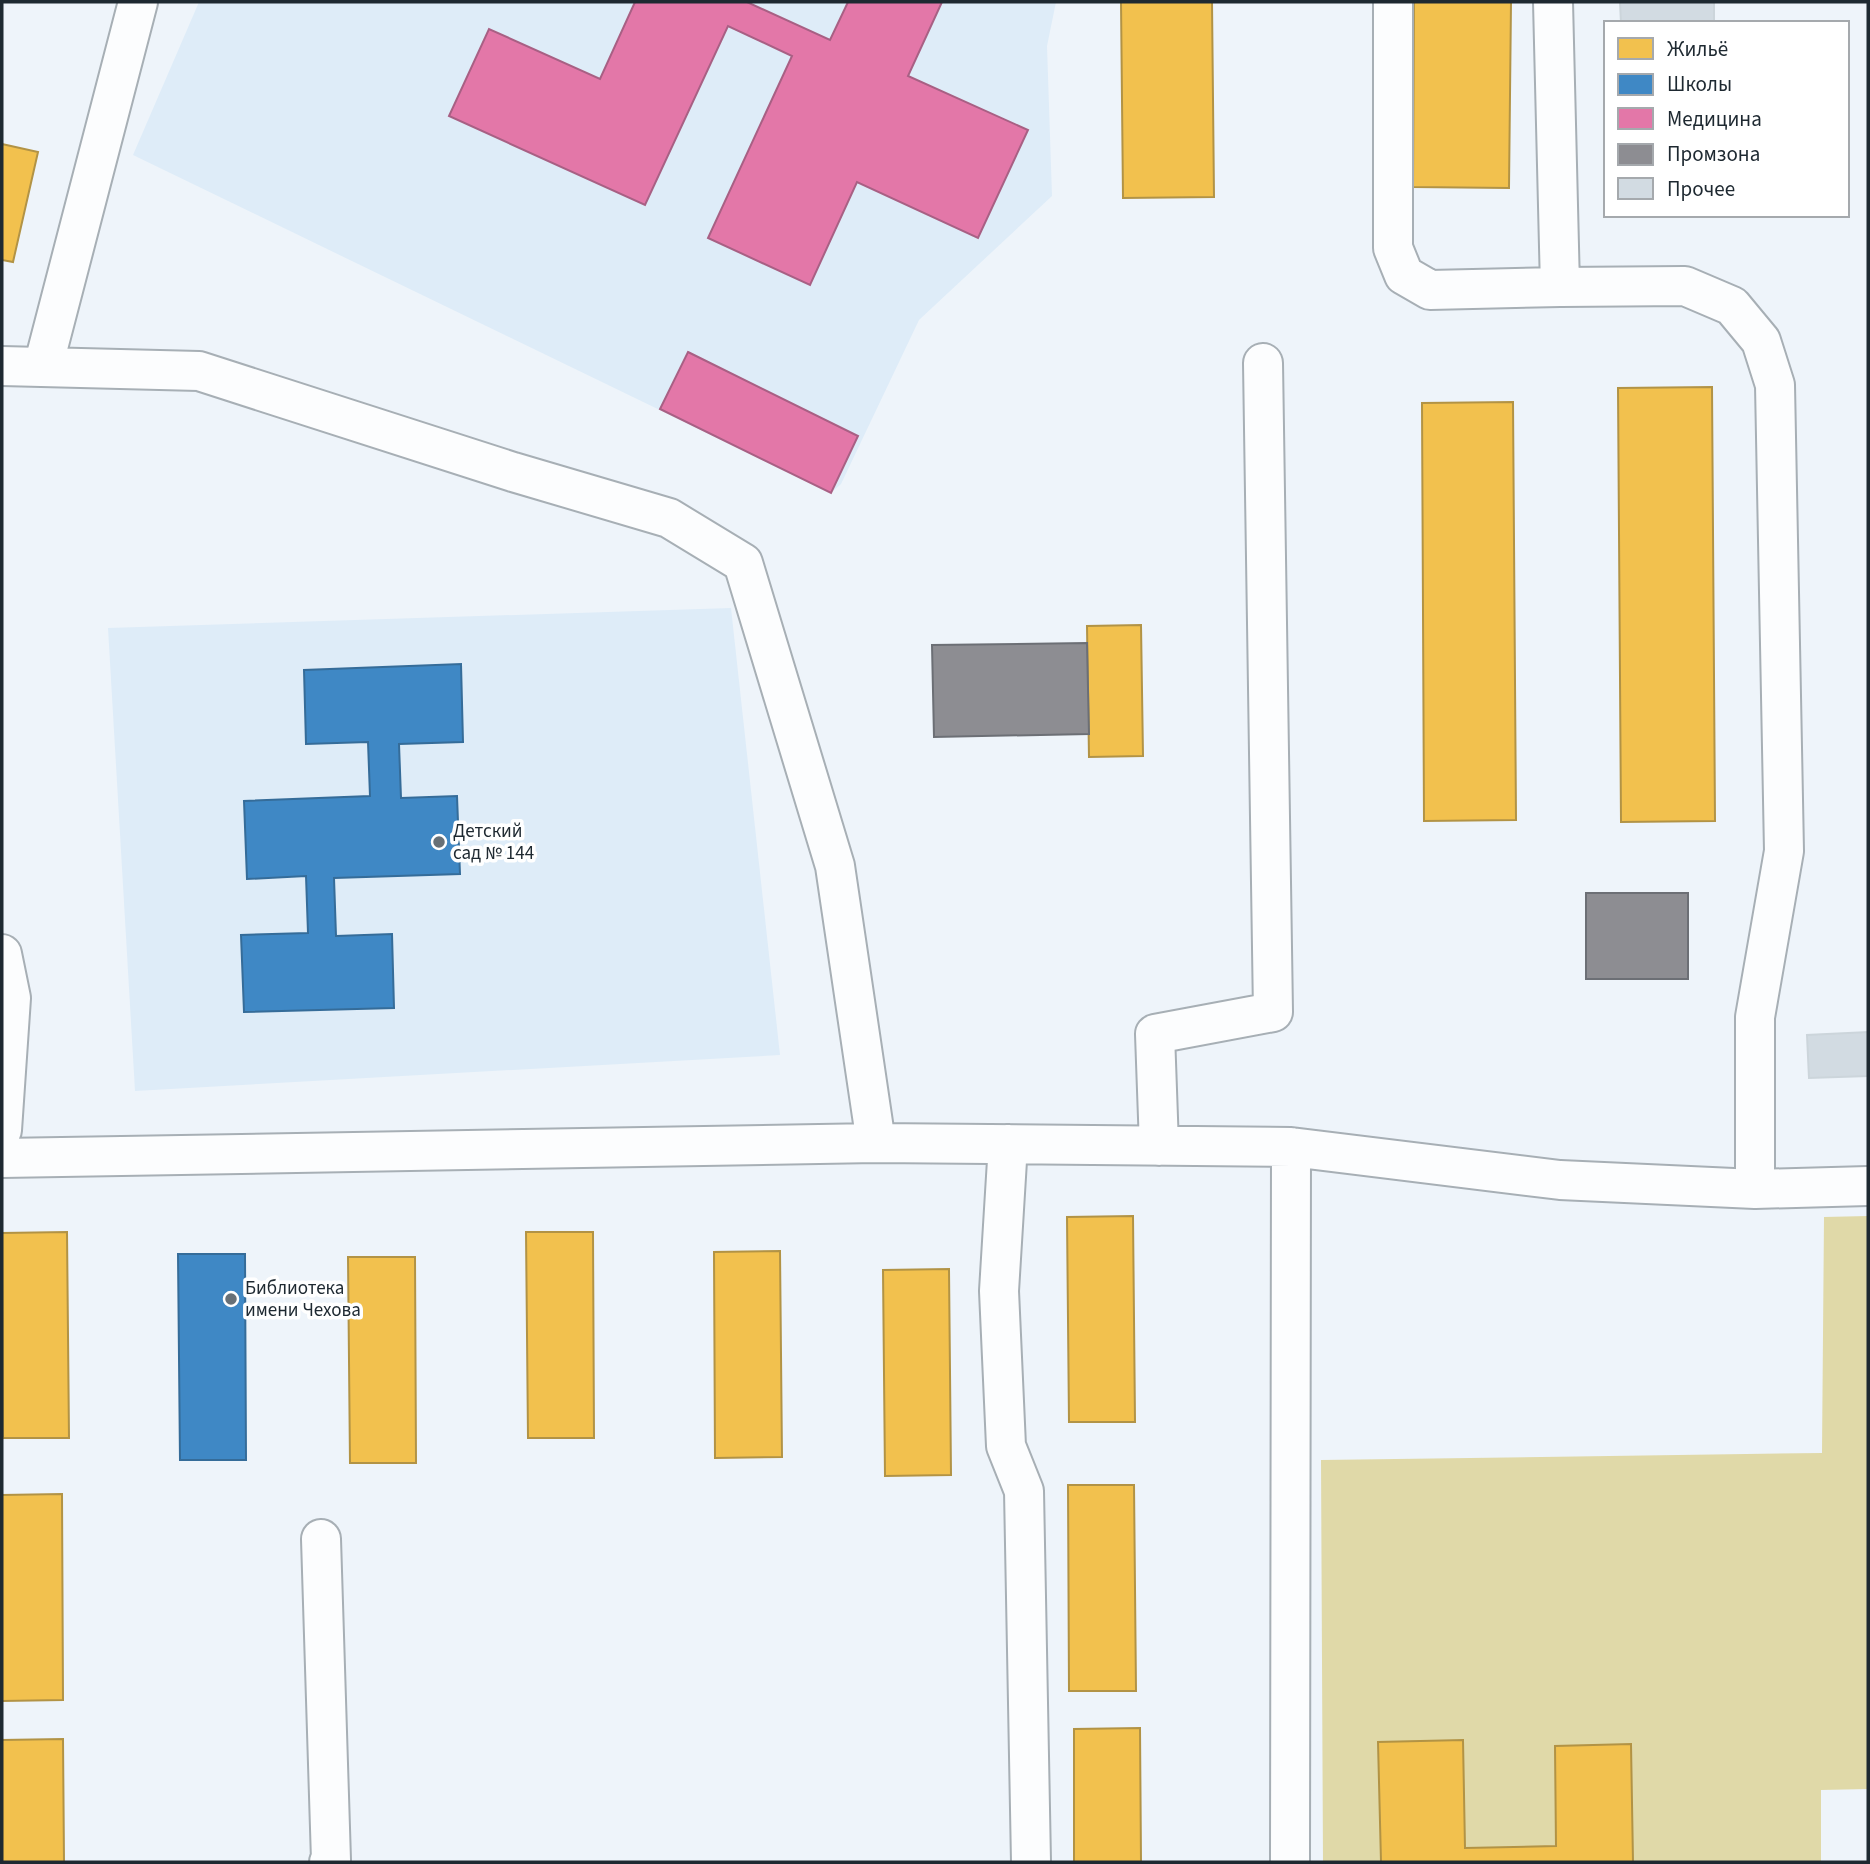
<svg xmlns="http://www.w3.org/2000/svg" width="1870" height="1864" font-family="'Source Sans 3',sans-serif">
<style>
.built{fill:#deecf8}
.green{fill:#e0d9a8}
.homes{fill:#f2c14e;stroke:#b29345;stroke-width:2}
.schools{fill:#3f88c5;stroke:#356c99;stroke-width:2}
.health{fill:#e377a8;stroke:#a86084;stroke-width:2}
.industry{fill:#8d8d92;stroke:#6c6f75;stroke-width:2}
.building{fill:#d2dbe2;stroke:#ccd5db;stroke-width:2}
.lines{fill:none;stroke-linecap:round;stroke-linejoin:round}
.minor-casing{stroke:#a7afb5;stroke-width:42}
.minor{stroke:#fcfdfe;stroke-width:38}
.poi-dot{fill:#677077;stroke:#fff;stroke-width:2.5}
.labels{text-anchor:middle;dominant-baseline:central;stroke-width:7;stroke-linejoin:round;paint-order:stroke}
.poi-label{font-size:19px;fill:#1e2931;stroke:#fff;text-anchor:start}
</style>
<rect width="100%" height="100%" fill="#eef4fa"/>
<path class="built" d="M199 2H1056L1047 46 1052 196 919 320 841 484 831 493 133 155Z
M731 608 780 1055 135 1091 108 628Z"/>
<path class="green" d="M1868 1216V1789L1821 1790V1862H1323L1321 1460 1822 1453 1824 1217Z"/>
<path class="homes" d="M1121 2H1212L1214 197 1123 198Z
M1414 2H1511L1509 188 1413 187Z
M2 144 38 152 13 262 2 260Z
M1712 387 1715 821 1621 822 1618 388Z
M1513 402 1516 820 1424 821 1422 403Z
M1141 625 1143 756 1089 757 1087 626Z
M1133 1216 1135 1422H1069L1067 1217Z
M67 1232 69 1438H3L2 1233Z
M526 1232H593L594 1438H528Z
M780 1251 782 1457 715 1458 714 1252Z
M348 1257H415L416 1463H350Z
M949 1269 951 1475 885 1476 883 1270Z
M1068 1485H1134L1136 1691H1069Z
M62 1494 63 1700 2 1701V1495Z
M1140 1728 1141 1862H1074V1729Z
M63 1739 64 1862H2V1740Z
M1463 1740 1465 1848 1556 1846 1555 1746 1631 1744 1633 1862H1381L1378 1742Z"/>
<path class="schools" d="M461 664 463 742 399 744 401 798 457 796 460 874 334 878 336 936 392 934 394 1008 244 1012 241 935 308 933 306 876 247 879 244 801 370 796 368 742 306 744 304 670Z
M178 1254H245L246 1460H180Z"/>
<path class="health" d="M635 2H747L830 40 848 2H942L908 76 1028 130 978 238 857 182 810 285 708 238 792 56 728 26 645 205 449 116 489 29 600 79Z
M688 352 858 436 831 493 660 409Z"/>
<path class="industry" d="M1087 643 1089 734 934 737 932 645Z
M1586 893H1688V979H1586Z"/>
<path class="building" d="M1620 2H1714V23H1621Z
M1868 1032V1076L1809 1078 1807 1035Z"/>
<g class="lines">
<defs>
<path id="minor" d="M1393 2V248L1404 275 1430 290 1560 287 1685 286 1732 306 1761 341 1775 385 1784 851 1755 1017V1189
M1553 2 1560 287
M2 366 199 371 513 472 669 518 743 563 835 866 876 1143
M43 367 138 2
M2 954 11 998 2 1130
M1008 1144 999 1291 1006 1446 1024 1491 1031 1862
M1159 1146 1155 1034 1273 1012 1263 363
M2 1158 876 1143 1291 1147 1560 1180 1755 1189 1868 1186
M321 1539 331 1860 329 1862
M1290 1862 1291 1147"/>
</defs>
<use href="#minor" class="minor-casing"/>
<use href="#minor" class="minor"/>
</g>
<g class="poi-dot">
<circle cx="439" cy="842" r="7"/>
<circle cx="231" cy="1299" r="7"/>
</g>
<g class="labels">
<g class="poi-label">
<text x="453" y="831">Детский<tspan x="453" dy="22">сад № 144</tspan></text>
<text x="245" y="1288">Библиотека<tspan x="245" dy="22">имени Чехова</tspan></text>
</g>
</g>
<rect width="1870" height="1864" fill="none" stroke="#1e2931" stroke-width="7"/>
<rect x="1604" y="21" width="245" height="196" fill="#ffffff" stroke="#a5a9ad" stroke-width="2"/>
<rect x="1618" y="38" width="35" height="21" fill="#f2c14e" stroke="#a5a9ad" stroke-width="2"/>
<text x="1667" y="56" font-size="21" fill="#1e2931">Жильё</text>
<rect x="1618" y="74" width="35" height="21" fill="#3f88c5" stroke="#a5a9ad" stroke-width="2"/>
<text x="1667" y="91" font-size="21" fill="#1e2931">Школы</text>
<rect x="1618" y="108" width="35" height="21" fill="#e377a8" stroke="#a5a9ad" stroke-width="2"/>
<text x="1667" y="126" font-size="21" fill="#1e2931">Медицина</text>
<rect x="1618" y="144" width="35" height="21" fill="#8d8d92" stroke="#a5a9ad" stroke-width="2"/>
<text x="1667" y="161" font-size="21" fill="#1e2931">Промзона</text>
<rect x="1618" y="178" width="35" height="21" fill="#d2dbe2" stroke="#a5a9ad" stroke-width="2"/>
<text x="1667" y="196" font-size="21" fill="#1e2931">Прочее</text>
</svg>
